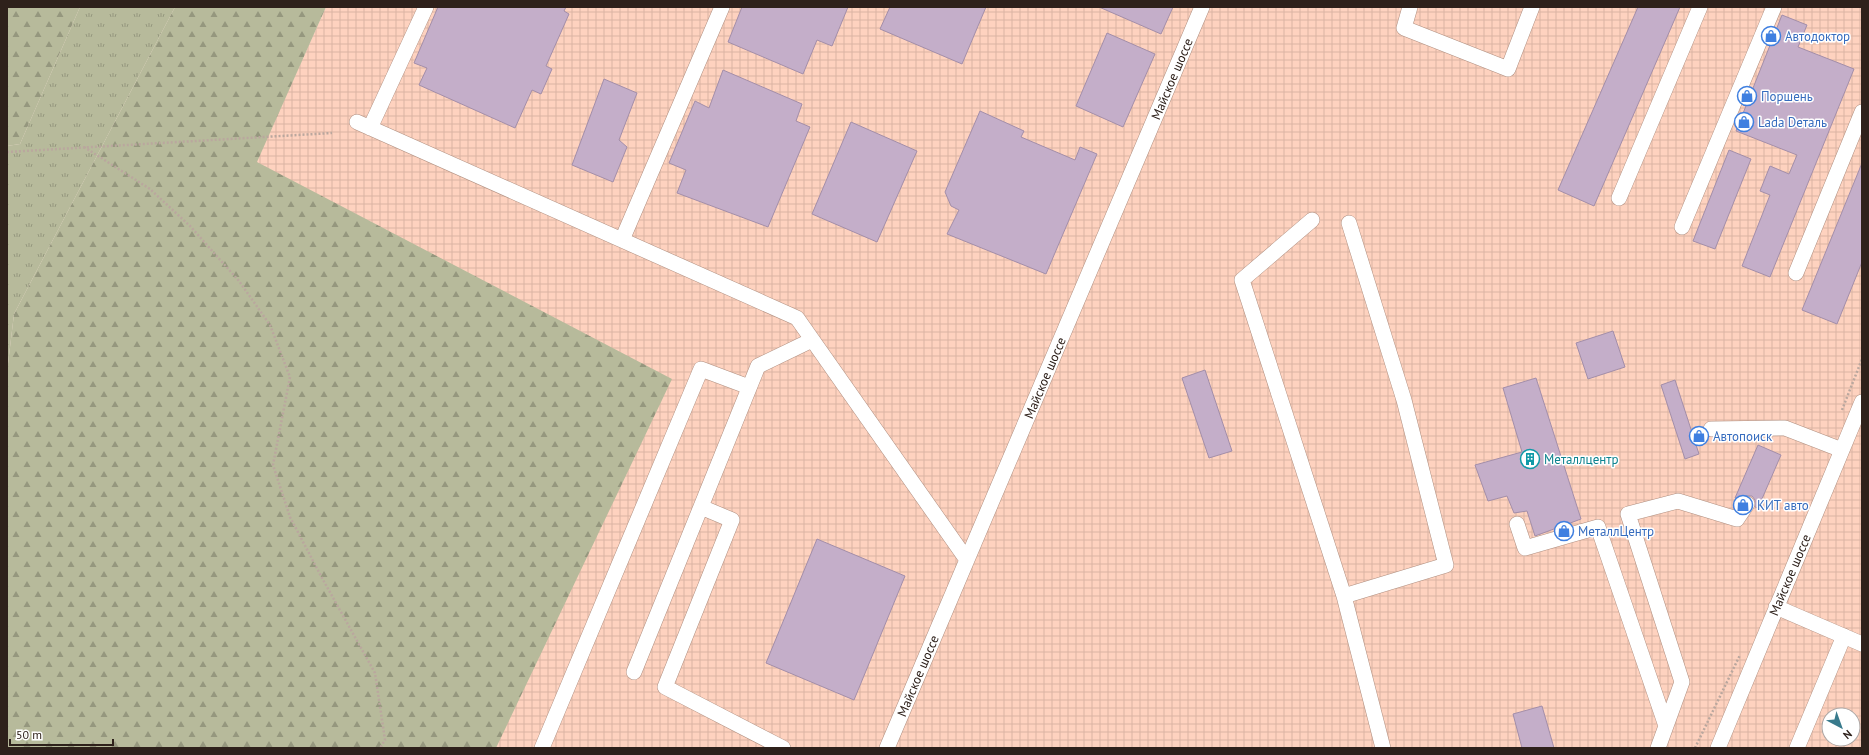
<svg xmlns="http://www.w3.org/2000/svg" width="1869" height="755" font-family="'PT Sans',sans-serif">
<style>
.industrial{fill:url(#industrial-grid);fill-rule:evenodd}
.grass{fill:url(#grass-tufts)}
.forest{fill:url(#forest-firs)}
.building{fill:#c4aec9;stroke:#a38ea9}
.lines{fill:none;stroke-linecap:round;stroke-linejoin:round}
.minor-casing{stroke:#b19081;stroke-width:16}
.path{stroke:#baa79e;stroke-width:2.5;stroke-dasharray:2 2;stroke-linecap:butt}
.minor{stroke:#fff;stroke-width:15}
.labels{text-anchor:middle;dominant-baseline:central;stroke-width:3;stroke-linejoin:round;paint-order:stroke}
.shop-label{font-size:13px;fill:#366cbe;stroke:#fff;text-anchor:start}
.street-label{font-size:13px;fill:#2e211b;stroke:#fff}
.culture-label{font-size:13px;fill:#0d838f;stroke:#fff;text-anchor:start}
</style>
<defs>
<pattern id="industrial-grid" width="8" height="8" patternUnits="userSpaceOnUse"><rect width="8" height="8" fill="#fed2bf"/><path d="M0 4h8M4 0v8" fill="none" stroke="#dab4a4"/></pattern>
<pattern id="grass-tufts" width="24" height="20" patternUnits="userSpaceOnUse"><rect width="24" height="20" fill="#b7ba9b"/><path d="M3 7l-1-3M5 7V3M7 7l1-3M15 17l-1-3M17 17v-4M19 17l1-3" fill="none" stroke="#95977e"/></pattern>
<pattern id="forest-firs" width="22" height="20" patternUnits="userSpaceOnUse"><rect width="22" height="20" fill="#b7ba9b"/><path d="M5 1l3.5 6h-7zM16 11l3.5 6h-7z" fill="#95977e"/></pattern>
</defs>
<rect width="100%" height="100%" fill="#fae4da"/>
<path class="industrial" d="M326 7H1862V748H492L256 162ZM1829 715H1853V739H1829Z"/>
<path class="grass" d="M80 7H175L14 314 7 372V146L20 144Z"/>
<path class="forest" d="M7 7H80L20 144 7 146Z
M175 7H326L257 162 672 379 496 748H7V372L14 314Z"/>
<path class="building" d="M438 7H566L564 11 569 14 546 66 552 69 541 94 532 90 515 128 419 85 427 68 414 63Z
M742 7H848L832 46 817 40 803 74 728 42Z
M890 7H986L962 64 880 29Z
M1099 7H1173L1161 34Z
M1638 7H1680L1594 206 1558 190Z
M1782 15 1807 25 1798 47 1854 69 1770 277 1742 266 1770 195 1760 191 1770 166 1789 174 1797 155 1736 131Z
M1107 33 1155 54 1123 127 1076 106Z
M723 70 802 104 796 121 810 127 768 227 677 193 686 170 669 163 695 101 709 108Z
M604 79 637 93 619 140 627 147 613 182 572 165Z
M980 111 1024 131 1021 137 1075 160 1080 147 1097 154 1046 274 947 234 959 210 951 206 945 192Z
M851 122 917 151 877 242 812 214Z
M1729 150 1751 159 1715 249 1693 241Z
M1862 163V262L1837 324 1802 310Z
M1613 331 1625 367 1588 379 1576 343Z
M1205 370 1232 451 1209 458 1182 378Z
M1536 378 1581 519 1535 536 1527 511 1514 513 1507 496 1488 501 1475 465 1522 452 1503 388Z
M1675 380 1699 454 1685 459 1661 385Z
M1758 445 1781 455 1758 508 1755 507V500L1752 496H1743L1739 500 1735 498Z
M817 539 905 576 854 700 766 663Z
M1542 706 1554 748H1522L1513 714Z"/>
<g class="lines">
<defs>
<path id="minor" d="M1410 7 1404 28 1508 69 1532 7
M357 122 797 318 967 560
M370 128 426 7
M1619 198 1700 7
M1312 220 1242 280 1344 596 1383 748
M1682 227 1774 7
M622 240 722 7
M1796 273 1862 112
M1711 429 1785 428 1842 450
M701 507 732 520 665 687 783 748
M1517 524 1525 548 1598 527 1666 726
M1344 596 1446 565 1404 400 1349 223
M1776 607 1862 644
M634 672 758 366 812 340
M542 748 701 369 749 387
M887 748 1202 7
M1658 748 1682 682 1628 514 1678 501 1737 519 1747 504
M1718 748 1862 402
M1797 748 1844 636"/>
</defs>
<use href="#minor" class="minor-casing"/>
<path class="path" d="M84 147 150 189 190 226 239 281 270 325 290 377 273 465 290 517 322 578 375 673 385 740 380 748
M7 152 332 133
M1842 410 1862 359
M1695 748 1740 655"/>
<use href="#minor" class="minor"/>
</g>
<defs>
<symbol id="shop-ring" viewBox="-11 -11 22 22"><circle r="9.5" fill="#fff" stroke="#3f7fe0" stroke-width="1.5"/><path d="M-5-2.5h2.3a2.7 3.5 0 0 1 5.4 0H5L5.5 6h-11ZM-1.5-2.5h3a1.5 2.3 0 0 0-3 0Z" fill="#3f7fe0"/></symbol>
<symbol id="building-ring" viewBox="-11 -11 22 22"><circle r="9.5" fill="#fff" stroke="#0f9aa8" stroke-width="1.5"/><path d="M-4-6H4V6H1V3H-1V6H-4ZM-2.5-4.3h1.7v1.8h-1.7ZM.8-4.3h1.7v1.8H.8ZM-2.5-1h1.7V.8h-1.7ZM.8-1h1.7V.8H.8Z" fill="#0f9aa8"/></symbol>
</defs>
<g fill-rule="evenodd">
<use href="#shop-ring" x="1760" y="25" width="22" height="22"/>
<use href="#shop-ring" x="1736" y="85" width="22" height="22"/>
<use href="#shop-ring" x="1733" y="111" width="22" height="22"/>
<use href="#shop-ring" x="1688" y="425" width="22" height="22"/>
<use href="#building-ring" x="1519" y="448" width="22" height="22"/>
<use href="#shop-ring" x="1732" y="494" width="22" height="22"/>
<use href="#shop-ring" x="1553" y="520" width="22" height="22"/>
</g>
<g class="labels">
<g class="shop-label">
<text x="1785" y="36">Автодоктор</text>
<text x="1761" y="96">Поршень</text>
<text x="1758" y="122">Lada Dеталь</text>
<text x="1713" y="436">Автопоиск</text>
<text x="1757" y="505">КИТ авто</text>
<text x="1578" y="531">МеталлЦентр</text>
</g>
<g class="street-label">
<text transform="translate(1172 79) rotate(-67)">Майское шоссе</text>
<text transform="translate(1045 378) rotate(-67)">Майское шоссе</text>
<text transform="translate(1790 575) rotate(-67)">Майское шоссе</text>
<text transform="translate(918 676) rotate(-67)">Майское шоссе</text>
</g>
<g class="culture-label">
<text x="1544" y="459">Металлцентр</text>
</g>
</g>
<rect width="1869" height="755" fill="none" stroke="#2e211b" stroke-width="16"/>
<g transform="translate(1841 727) rotate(139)"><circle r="19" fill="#ffffff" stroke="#aba6a4"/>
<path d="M0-3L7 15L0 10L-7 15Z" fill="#387a8c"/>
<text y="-6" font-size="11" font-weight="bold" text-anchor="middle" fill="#2e211b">N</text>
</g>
<path d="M10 739v6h103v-6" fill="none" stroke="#2e211b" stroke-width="2"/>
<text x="16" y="739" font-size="12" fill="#2e211b" stroke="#ffffff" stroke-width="3" paint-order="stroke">50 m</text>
</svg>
